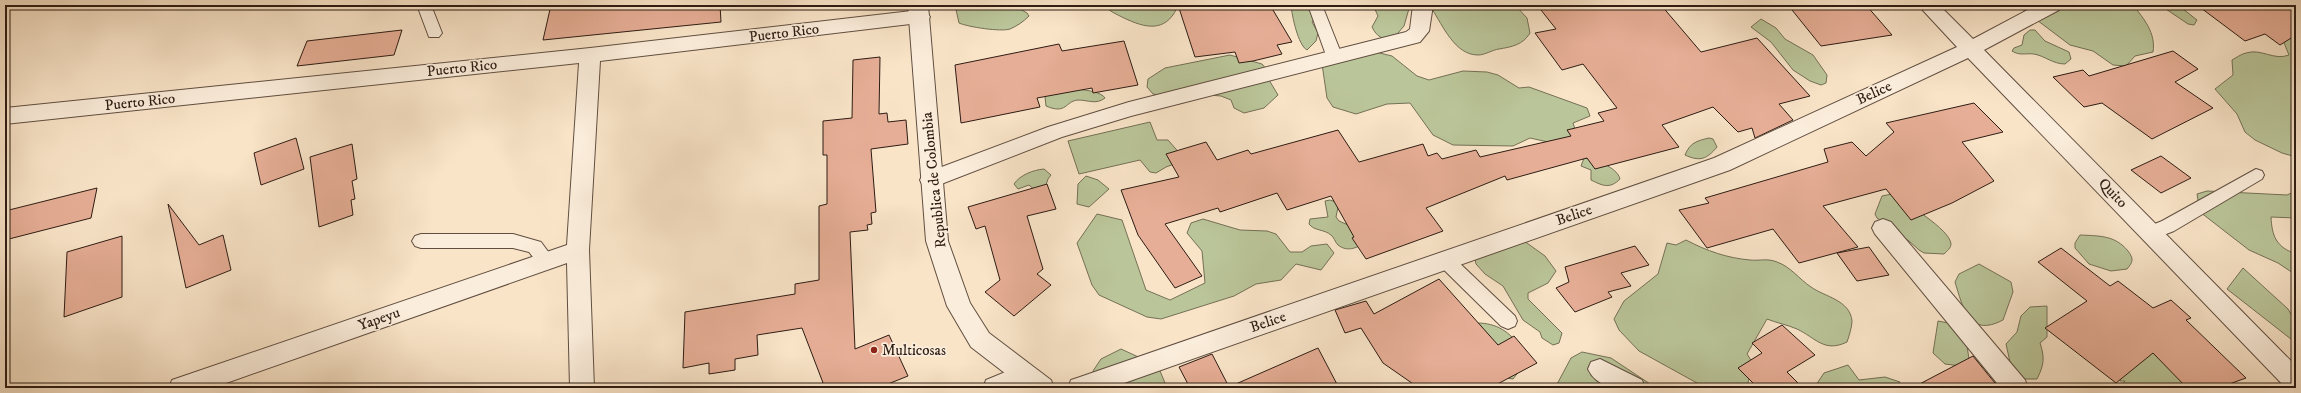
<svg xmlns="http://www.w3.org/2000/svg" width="2301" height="393" font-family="'IM FELL DW Pica',serif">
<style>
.green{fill:#bac599;stroke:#747056}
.building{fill:#e6ae96;stroke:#2d1c13}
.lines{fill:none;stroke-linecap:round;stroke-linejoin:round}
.service-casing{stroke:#604e40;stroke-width:2}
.minor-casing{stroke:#604e40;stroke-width:2}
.tertiary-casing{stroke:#604e40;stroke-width:2}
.service{fill:#fbeddb;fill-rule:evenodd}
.minor{fill:#fbeddb;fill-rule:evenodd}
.tertiary{fill:#fbeddb;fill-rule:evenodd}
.poi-dot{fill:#8f2418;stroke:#fbeddb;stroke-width:1.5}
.labels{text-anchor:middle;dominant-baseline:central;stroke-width:3.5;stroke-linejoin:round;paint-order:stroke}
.street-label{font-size:15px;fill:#2d1c13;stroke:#fbeddb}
.poi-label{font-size:15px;fill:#2d1c13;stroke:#fbeddb;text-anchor:start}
</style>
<rect width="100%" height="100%" fill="#f9e4c8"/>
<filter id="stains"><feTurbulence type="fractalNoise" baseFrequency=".005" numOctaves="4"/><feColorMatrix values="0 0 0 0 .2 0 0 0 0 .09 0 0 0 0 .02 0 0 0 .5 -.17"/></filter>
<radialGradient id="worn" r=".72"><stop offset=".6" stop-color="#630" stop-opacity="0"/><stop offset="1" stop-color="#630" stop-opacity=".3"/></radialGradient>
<path class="green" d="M955 5H975L981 9 997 5 1007 9 1018 8 1027 13 1029 16C1023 22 1017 26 1010 29 1001 32 968 27 959 23Z
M1103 5H1174L1177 8C1165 33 1145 28 1124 18 1116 14 1109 11 1103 5Z
M1291 5H1315L1319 13 1312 22 1318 33 1316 41 1307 50C1298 45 1292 16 1291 5Z
M1373 5H1410L1404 26 1392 40C1382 39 1377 37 1372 27L1378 16Z
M1431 5H1515L1527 18 1530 33C1523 45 1511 47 1499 49 1492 50 1485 55 1478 55 1455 55 1443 26 1432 9Z
M2017 5H2133C2144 19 2156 33 2153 52L2135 56 2126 66 2113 65 2093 51 2070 45Z
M2160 5H2178L2197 20 2194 25 2188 24Z
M1761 19 1776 28 1785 39 1813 55 1827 75 1826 83 1821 85 1810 81 1793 70 1771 42 1751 27Z
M2030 30H2035L2045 41 2069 52 2071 59 2065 64C2053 64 2045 56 2034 54 2025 53 2020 56 2012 51L2014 48 2022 45 2024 35Z
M2296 32V157L2282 153 2255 140 2245 132 2237 114 2215 89 2233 75 2232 60C2236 58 2241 54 2246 53 2261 48 2274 61 2289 55L2280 33Z
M1359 48 1392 56 1417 76 1429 80 1463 71 1487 72 1498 75 1519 88 1529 87 1587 108 1590 116 1573 123 1576 132 1566 146 1530 138 1513 146 1453 145 1433 135 1410 103 1387 104 1356 114 1333 107 1327 98 1322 64Z
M1230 55 1262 64 1269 72V80L1278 95 1264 108 1244 113 1234 108 1231 100 1221 96 1185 93 1175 98 1153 94 1147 87 1148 79 1165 68Z
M1044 88C1058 89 1098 87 1105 98 1096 105 1088 100 1078 100 1065 101 1067 115 1046 106Z
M1150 122 1157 140H1168L1182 156 1177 163 1166 167 1156 173 1150 172 1140 160 1079 174 1068 141Z
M1709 138 1713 139 1717 147C1707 159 1700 162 1685 155 1690 143 1696 141 1709 138Z
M1584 158C1596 160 1617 167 1620 179 1610 189 1603 186 1591 180V170L1581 166Z
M1044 169 1051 175 1048 179 1046 185 1037 192 1029 185 1018 189 1014 184C1020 175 1033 170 1044 169Z
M1086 176 1098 180 1109 189 1089 207 1077 204 1078 184Z
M2207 191 2287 195 2296 191V218L2271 217C2272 236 2276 247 2296 254V275L2278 263 2249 250 2200 212 2197 194Z
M1892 194C1905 203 1950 229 1951 244 1951 248 1947 251 1944 254L1924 253 1919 250 1909 241 1877 218 1875 214 1882 196Z
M1330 200 1336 202 1338 207 1336 217 1339 221 1357 229 1367 241C1359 247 1348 253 1338 245 1335 242 1334 237 1331 235 1324 229 1314 231 1309 224L1310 219 1328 217 1325 201Z
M1097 214 1122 220 1146 290 1170 300 1205 283 1202 251 1187 233 1191 223 1203 219 1240 230 1267 231 1276 234 1290 252H1302L1311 246 1327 244 1334 253 1321 270 1296 264 1281 280 1256 284 1234 296 1161 319 1147 317 1099 295 1092 285 1077 243Z
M2080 235C2099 236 2115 235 2128 251 2134 259 2133 262 2127 269L2111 271 2089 264 2075 248V243Z
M1520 238 1545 256 1556 271 1548 283 1528 293V299L1562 333 1559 343 1553 345 1542 338 1540 332 1523 320 1503 286 1485 274 1476 264 1475 259Z
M1686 240C1707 251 1727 258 1750 260 1760 261 1767 258 1777 262 1791 267 1799 279 1811 287 1825 297 1850 300 1852 321 1852 327 1849 336 1847 342 1824 353 1816 338 1797 329 1788 325 1777 323 1767 319L1747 354 1754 365 1746 388H1706L1639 351 1619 330 1614 319 1624 301 1658 274 1667 243 1676 245Z
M1979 264 2011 282 2013 292 2003 320C1969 338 1963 308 1955 282L1959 274Z
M2243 268 2288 309 2296 323V343L2227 289Z
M2047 306V337L2040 343C2045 358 2044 365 2037 379H2022L2010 362 2006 344 2017 332 2021 316 2030 307Z
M1938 321 1964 326 1969 359 1961 366 1945 364 1933 353Z
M1477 323C1497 323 1510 332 1521 348L1520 370 1513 379 1506 378Z
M2142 341 2189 388H2119L2125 381H2120V375Z
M1121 349 1158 366 1167 388H1102L1094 378 1093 371 1101 359Z
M1582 352 1611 358 1656 388H1555L1571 358Z
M1848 365 1859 380 1885 377 1900 382 1898 388H1814L1824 373Z"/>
<path class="building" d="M551 5H720L721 22 543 40Z
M1178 5H1270L1292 42 1277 45 1282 54 1253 61 1239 63 1235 52 1195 57Z
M1537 5H1661L1701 52 1757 38 1810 96 1779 104 1793 120 1755 138 1752 128 1738 132 1713 107 1662 125 1679 147 1595 169 1587 158 1507 180 1505 176 1426 208 1443 231 1366 259 1352 238 1354 237 1331 196 1287 210 1277 193 1220 212 1218 208 1165 224 1202 276 1175 288 1138 235 1121 190 1179 177 1166 154 1206 142 1217 160 1248 150 1251 154 1338 130 1359 162 1423 144 1428 156 1437 153 1442 159 1476 150 1480 157 1571 136 1567 130 1604 121 1598 113 1617 108 1583 64 1562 70 1535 33 1556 29Z
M1788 5H1866L1892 35 1821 46Z
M2197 5H2296V35L2280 45 2265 34 2245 41Z
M402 30 394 55 297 66 307 41Z
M1124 41 1138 85 1093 93 1092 88 1037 98 1040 107 961 123 955 65 1059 44 1062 51Z
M2173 51 2198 69 2175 82 2213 108 2152 139 2102 103 2084 107 2053 77 2083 70 2089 76Z
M880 57 879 114 887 113 888 122 906 120 908 144 871 149 876 212 871 213 872 224 867 225 868 230 850 232 855 349 889 335 908 376 878 388H825L802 328 757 335 758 355 735 359V370L709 374V363L683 368 685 312 795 294V284L819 280V206L827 204V155H823V121L852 118 853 60Z
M1974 103 2003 132 1962 142 1994 181 1952 203 1911 220 1886 189 1823 206 1858 247 1799 263 1773 229 1707 248 1679 210 1709 203 1705 198 1828 162 1824 149 1852 142 1866 156 1894 132 1886 123Z
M296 138 304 169 261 185 254 153Z
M352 144 357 179 352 181 355 199 351 200 353 215 319 227 310 157Z
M2161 156 2191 178 2161 193 2131 170Z
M1047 184 1056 209 1027 216 1043 269 1037 274 1051 285 1014 316 985 292 1000 280 985 226 976 229 968 207Z
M97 188 91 218 5 240V211Z
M168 204 199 245 223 235 231 270 186 288Z
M122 236V297L64 317 67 252Z
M1635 246 1649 265 1621 273 1631 286 1608 292 1612 297 1575 312 1556 288 1569 282 1565 267Z
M1869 247 1889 275 1857 281 1837 253Z
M2061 248 2110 286 2118 281 2153 308 2171 300 2191 318 2186 320 2246 378 2218 388H2187L2153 353 2116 383 2045 328 2087 301 2038 262Z
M1439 279 1498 345 1514 336 1537 363 1490 388H1419L1383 363 1361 328 1345 333 1335 310 1366 301 1374 314Z
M1782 325 1815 355 1787 372 1803 388H1758L1738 368 1762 353 1752 343Z
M1318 348 1339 388H1190L1179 367 1212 354 1229 387Z
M1973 356 1999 388H1912Z"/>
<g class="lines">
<defs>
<path id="service" d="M417 5H431L442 33 439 37H429Z
M1308 5H1322L1343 58 1340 62H1330L1327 58Z
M2256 169 2262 171 2264 175 2262 179 2174 231 2151 240 2145 238 2142 233 2145 228 2162 221Z
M421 234H513L541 242 555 261 552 266 546 268 540 266 529 252 513 248H421L415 246 412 241 415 236Z
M1445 253 1451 255 1515 316 1517 321 1515 326 1508 329 1501 326 1439 265 1436 260 1439 255Z"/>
<path id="minor" d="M1413 5H1433L1429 31 1420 42 1131 116 1062 137 931 188 923 186 920 180 923 174 1048 127 1129 102 1406 32 1410 29Z
M1918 5H1939L1973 39 2037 5H2062L2059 10 1984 50 2296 366V388H2286L1968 58 1730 170 1110 388H1068L1071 380 1080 377 1714 158 1957 47Z
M920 10 927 12 930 17 927 22 600 61 589 250 594 388H570L567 263 212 388H169L172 380 567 245 579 63 5 124V108L590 48Z
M1883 219 1891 222 2025 380 2028 388H2001L1875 234 1872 228 1875 222Z
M1600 359 1642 380 1645 388C1624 388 1598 391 1588 369L1591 362Z
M1025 364 1034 368 1037 375 1034 382 1021 388H983L986 380Z"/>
<path id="tertiary" d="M908 5H928L948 241 970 303 989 333 1051 380 1054 388H1024L971 347 947 306 926 241Z"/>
</defs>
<use href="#service" class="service-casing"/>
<use href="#minor" class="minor-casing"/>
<use href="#tertiary" class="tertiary-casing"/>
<use href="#service" class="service"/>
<use href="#minor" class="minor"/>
<use href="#tertiary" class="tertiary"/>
</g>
<circle class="poi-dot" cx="874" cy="350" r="4"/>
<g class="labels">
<g class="street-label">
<text transform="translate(784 33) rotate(-7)">Puerto Rico</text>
<text transform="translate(462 68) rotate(-6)">Puerto Rico</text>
<text transform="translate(1874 93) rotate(-25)">Belice</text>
<text transform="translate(140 102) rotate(-6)">Puerto Rico</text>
<text transform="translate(934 180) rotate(-96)">Republica de Colombia</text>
<text transform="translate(2113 193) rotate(46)">Quito</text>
<text transform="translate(1574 215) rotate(-19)">Belice</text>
<text transform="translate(379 319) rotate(-19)">Yapeyu</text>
<text transform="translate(1268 322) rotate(-19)">Belice</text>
</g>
<g class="poi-label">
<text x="882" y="350">Multicosas</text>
</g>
</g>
<rect width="2301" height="393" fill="none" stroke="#f9e4c8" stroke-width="20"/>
<rect x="6" y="6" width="2289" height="381" fill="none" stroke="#2d1c13" stroke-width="2"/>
<rect x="10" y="10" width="2281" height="373" fill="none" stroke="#2d1c13"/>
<rect width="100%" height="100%" filter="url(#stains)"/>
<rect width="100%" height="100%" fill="url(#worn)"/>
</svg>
